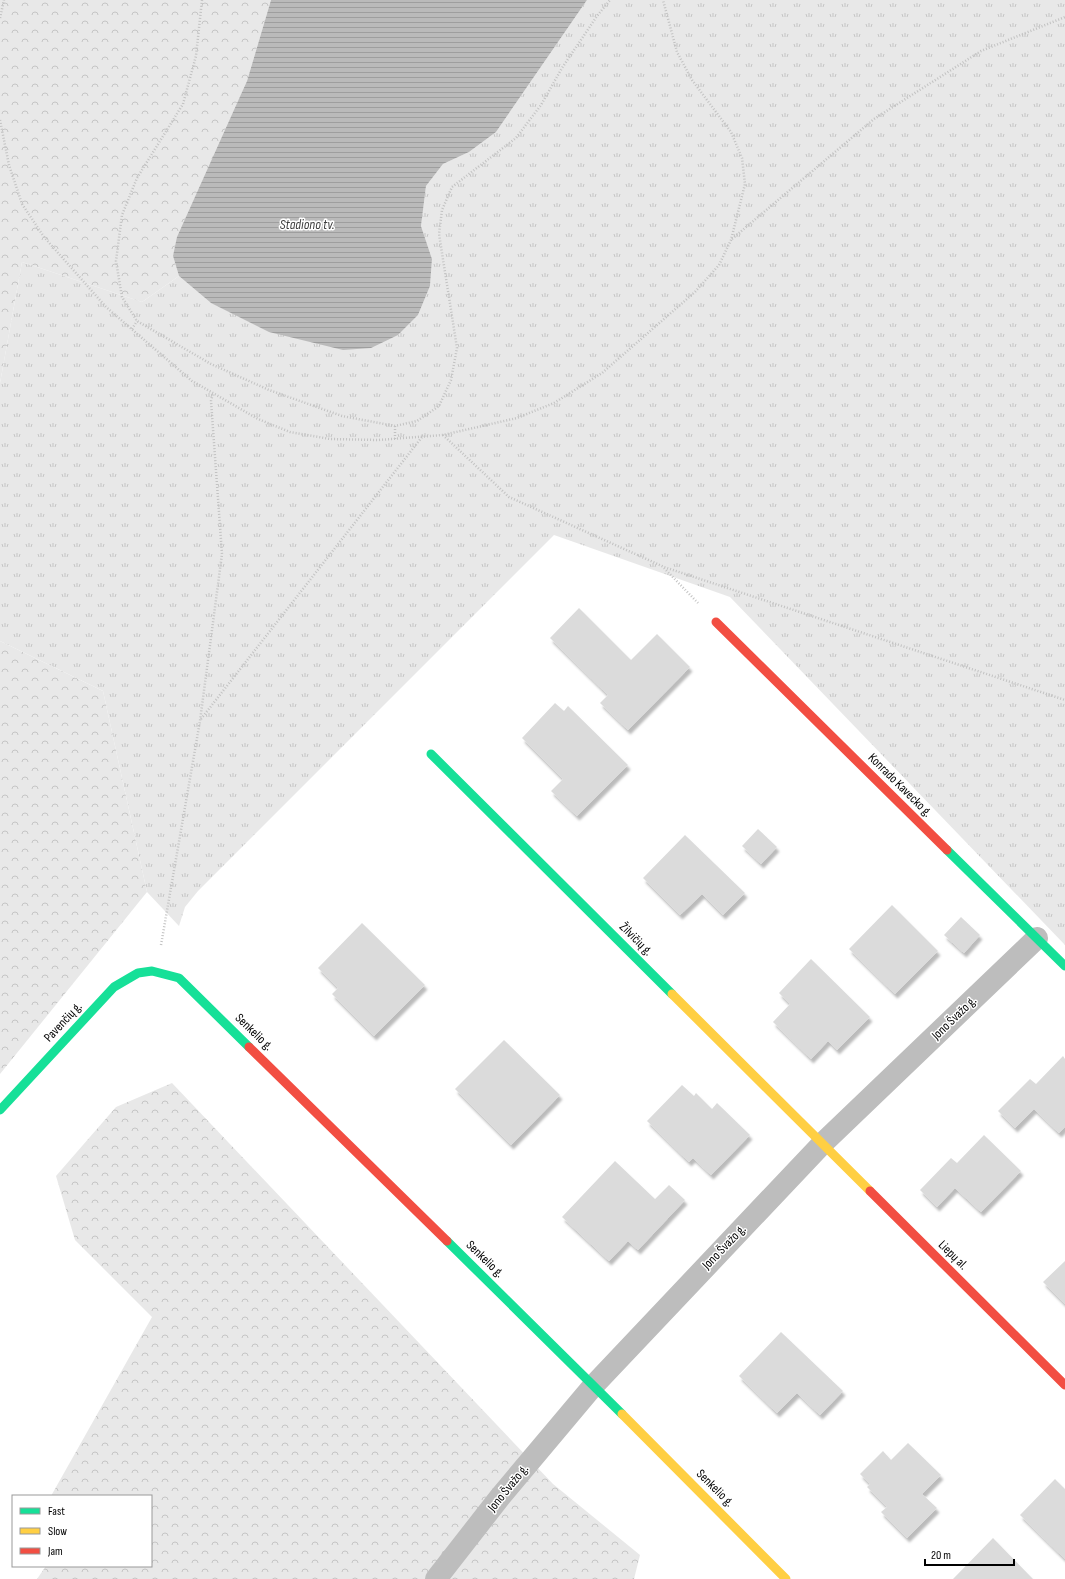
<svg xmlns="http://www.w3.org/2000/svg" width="1065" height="1579" font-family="'Sofia Sans Condensed',sans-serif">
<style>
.grass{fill:url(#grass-tufts)}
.forest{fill:url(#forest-crowns)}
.water{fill:url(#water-rules)}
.building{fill:#dbdbdb;filter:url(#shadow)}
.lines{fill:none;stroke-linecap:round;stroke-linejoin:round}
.path{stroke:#c2c2c2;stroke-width:2.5;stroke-dasharray:1 2;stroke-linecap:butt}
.street{stroke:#bdbdbd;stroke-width:22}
.fast{stroke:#16e098;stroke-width:9}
.slow{stroke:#ffcf43;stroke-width:9}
.jam{stroke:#f24e42;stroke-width:9}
.labels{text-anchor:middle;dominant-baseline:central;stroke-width:3;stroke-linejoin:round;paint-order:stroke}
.street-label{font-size:13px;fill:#000;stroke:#fff}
.water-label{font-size:14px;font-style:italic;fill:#3d3d3d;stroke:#fff}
</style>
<defs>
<pattern id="grass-tufts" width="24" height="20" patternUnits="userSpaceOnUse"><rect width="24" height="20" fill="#e8e8e8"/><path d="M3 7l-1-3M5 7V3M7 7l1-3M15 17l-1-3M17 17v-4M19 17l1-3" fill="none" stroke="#c5c5c5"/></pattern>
<pattern id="forest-crowns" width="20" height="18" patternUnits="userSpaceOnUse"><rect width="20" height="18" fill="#e8e8e8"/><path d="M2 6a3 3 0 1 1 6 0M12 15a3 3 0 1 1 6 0" fill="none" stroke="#c5c5c5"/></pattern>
<pattern id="water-rules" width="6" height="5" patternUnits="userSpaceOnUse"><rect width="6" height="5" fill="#bababa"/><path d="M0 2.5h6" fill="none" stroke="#9e9e9e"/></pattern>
<filter id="shadow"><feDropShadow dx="2.5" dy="4.5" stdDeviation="1" flood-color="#0004"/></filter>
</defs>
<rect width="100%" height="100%" fill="#fff"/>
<path class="grass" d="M587 0H1065V945L730 597 554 535 198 891 185 907 179 926 147 892 103 691 0 641V383L22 262 142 302 179 276 211 303 398 335 418 315 430 286 432 259 421 226 426 186 443 164 469 152 496 132Z"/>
<path class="forest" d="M0 0H271L247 81 173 256 179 276 142 302 22 262 0 383Z
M0 641 103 691 147 892 0 1074Z
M172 1083 553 1484 640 1555 634 1579H37L46 1566H151V1496H51L152 1317 75 1240 56 1176 116 1107Z"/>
<path class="water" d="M271 0H587L496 132 469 152 443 164 426 186 421 226 432 259 430 286 418 315 398 335 371 348 343 350 269 332 211 303 179 276 173 256 177 237 247 81Z"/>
<path class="building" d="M579 608 631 660 657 634 690 667 628 730 600 703 608 695 550 638Z
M555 703 564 711 568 706 628 765 577 816 551 791 563 779 522 738Z
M758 829 777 847 761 864 742 846Z
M685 835 745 893 723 915 702 894 680 915 643 878Z
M892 905 938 951 895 994 849 949Z
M961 917 980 935 964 953 944 935Z
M362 923 425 985 374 1036 332 994 338 988 318 968Z
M811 959 870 1017 837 1050 828 1041 811 1059 773 1022 790 1004 779 993Z
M504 1040 560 1095 511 1145 455 1089Z
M1063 1056 1065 1059V1127L1059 1133 1034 1109 1015 1128 998 1111 1030 1079 1036 1084Z
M682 1085 694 1096 696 1093 712 1109 717 1103 750 1135 711 1175 693 1158 689 1162 647 1121Z
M984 1135 1021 1171 981 1212 955 1188 937 1207 920 1190 951 1158 957 1163Z
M615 1161 655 1199 669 1185 685 1200 638 1250 628 1241 609 1261 562 1217Z
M1065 1261V1304L1043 1282Z
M781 1332 843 1391 820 1415 797 1393 777 1413 739 1376Z
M908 1443 941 1475 922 1494 937 1508 907 1538 881 1512 887 1507 867 1487 870 1484 860 1474 883 1451 891 1460Z
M1055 1479 1065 1489V1559L1020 1515Z
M993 1538 1033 1579H953Z"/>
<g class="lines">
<path class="path" d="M202 0 196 56 183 104 137 178 122 215 116 261 122 297 137 321 211 364 269 390 342 416 395 426 417 421 439 406 451 380 457 348 439 234 442 210 452 187 516 138 541 105 562 68 597 16 610 0
M0 18 4 0
M0 120 9 165 22 204 44 237 106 307 192 381 258 419 290 432 330 439 378 440 443 435 517 418 554 403 602 373 695 292 719 265 731 240 745 184 742 158 731 132 692 80 677 52 663 0
M732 239 874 119 981 51 1065 17
M132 329 137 321
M395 426V439
M443 435 509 497 664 567 1065 700
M664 568 698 603
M201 719 422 437
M161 945 200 721 222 554 211 401 213 393"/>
<path class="street" d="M436 1579 500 1497 594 1385 823 1143 1037 938"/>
<path class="fast" d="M431 754 672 994
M947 850 1065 966
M0 1110 114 987 138 973 152 971 179 978 249 1047
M447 1241 622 1414"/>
<path class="slow" d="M672 994 870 1191
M622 1414 786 1579"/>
<path class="jam" d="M716 622 947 850
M249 1047 447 1241
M870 1191 1065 1385"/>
</g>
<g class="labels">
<g class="street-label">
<text transform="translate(900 785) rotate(45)">Konrado Kavecko g.</text>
<text transform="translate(636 939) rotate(45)">Žilvičių g.</text>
<text transform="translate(954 1018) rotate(-44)">Jono Švažo g.</text>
<text transform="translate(63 1022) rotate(-47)">Pavenčių g.</text>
<text transform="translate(254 1032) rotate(44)">Senkelio g.</text>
<text transform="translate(724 1247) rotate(-46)">Jono Švažo g.</text>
<text transform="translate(953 1255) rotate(45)">Liepų al.</text>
<text transform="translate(485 1259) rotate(44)">Senkelio g.</text>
<text transform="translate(508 1488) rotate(-51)">Jono Švažo g.</text>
<text transform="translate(715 1488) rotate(45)">Senkelio g.</text>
</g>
<g class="water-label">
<text x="307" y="224">Stadiono tv.</text>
</g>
</g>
<rect x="12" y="1495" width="140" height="72" fill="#ffffff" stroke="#999999"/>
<rect x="20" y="1508" width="20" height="6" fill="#16e098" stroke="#999999"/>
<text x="48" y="1515" font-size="12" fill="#000000">Fast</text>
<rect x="20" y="1528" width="20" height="6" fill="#ffcf43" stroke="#999999"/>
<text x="48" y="1535" font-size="12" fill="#000000">Slow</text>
<rect x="20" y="1548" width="20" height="6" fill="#f24e42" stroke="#999999"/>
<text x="48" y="1555" font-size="12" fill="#000000">Jam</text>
<path d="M925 1559v6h89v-6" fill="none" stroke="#000000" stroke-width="2"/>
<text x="931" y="1559" font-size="12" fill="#000000" stroke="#ffffff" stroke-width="3" paint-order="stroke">20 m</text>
</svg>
